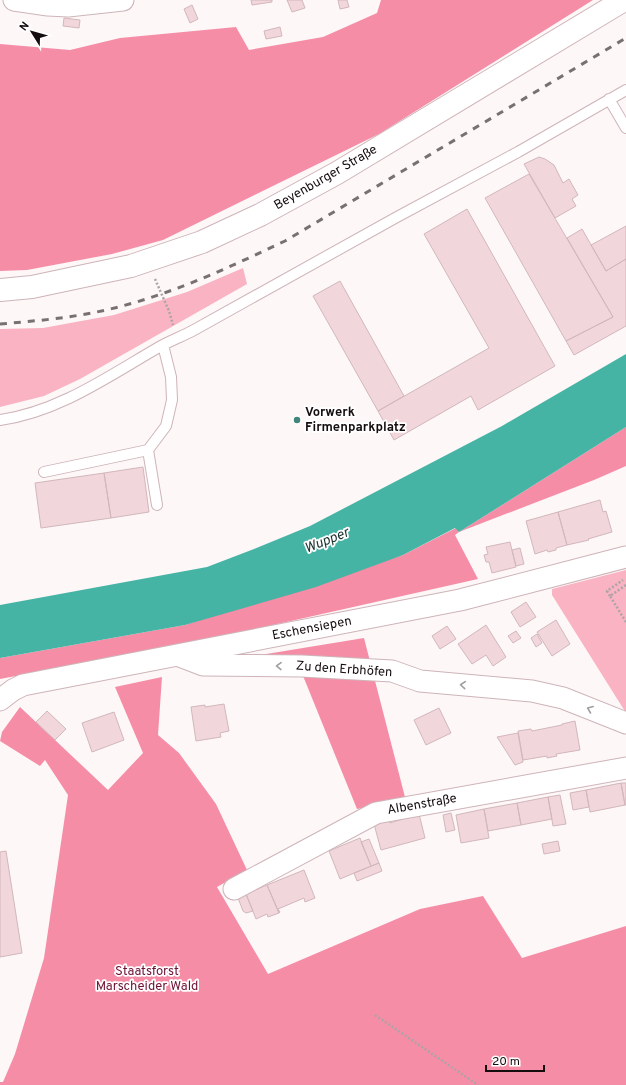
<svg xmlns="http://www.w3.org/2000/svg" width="626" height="1085" font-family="Overpass,sans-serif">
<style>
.green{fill:#fab3c2}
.forest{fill:#f68da6}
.water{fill:#45b4a4}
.building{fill:#f1d6db;stroke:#d2b7bc}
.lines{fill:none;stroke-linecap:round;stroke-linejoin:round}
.lane-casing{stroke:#ceb4b8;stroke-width:12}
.street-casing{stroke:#ceb4b8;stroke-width:23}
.secondary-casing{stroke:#ceb4b8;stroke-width:24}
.path{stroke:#aba4a5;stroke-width:2.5;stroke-dasharray:2 2;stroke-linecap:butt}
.lane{stroke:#fff;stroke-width:10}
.street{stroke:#fff;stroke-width:21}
.secondary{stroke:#fff;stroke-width:22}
.rail{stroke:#787071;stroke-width:3;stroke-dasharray:7 7;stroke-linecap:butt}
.oneway{stroke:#a19e9f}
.poi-dot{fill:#41857a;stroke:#fff;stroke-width:1.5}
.labels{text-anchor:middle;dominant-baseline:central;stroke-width:3.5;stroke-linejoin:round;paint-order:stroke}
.street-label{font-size:13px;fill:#150c0e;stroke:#fff}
.poi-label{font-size:13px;font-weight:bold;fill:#150c0e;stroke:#fff;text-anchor:start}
.park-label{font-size:13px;fill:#6e1133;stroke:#fff}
.water-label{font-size:14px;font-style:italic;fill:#18312d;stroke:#fff}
</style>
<rect width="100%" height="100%" fill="#fdf7f8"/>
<path class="green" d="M243 268 247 284 80 379 44 396 0 407V329L43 328 114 315 187 292Z
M626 570V713L552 595V589Z"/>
<path class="forest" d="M381 0H593L379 134 163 240 112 254 27 270 0 271V44L70 50 120 38 236 27 249 50 323 37 377 13Z
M626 427V466L594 480 459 532 455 535 478 579 197 642 0 679V658L185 625 403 555 456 528 459 532Z
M364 638 406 801 357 809 297 661H224Z
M162 677 158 735 179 753 216 804 247 870 217 887 268 974 420 909 483 896 522 958 626 926V1085H0V1082H3L15 1054 44 958 68 795 45 760 40 766 0 741 2 732 20 707 108 790 143 753 115 687Z"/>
<path class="water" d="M626 354V427L459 532 455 528 403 555 316 587 185 625 0 658V605L207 567 254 549 310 526 502 426Z"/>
<path class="building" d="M251 0H272V2L252 5Z
M287 0H302L305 8 292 12Z
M338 0H347L349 7 340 9Z
M192 5 198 19 190 23 184 9Z
M64 18 80 20 79 28 63 26Z
M280 27 282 36 266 39 264 31Z
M539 157 545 159 554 165 563 183 569 179 578 195 572 199 576 206 555 218 524 164Z
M529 174 613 317 566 341 485 198Z
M467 209 555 366 478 410 471 396 394 440 378 411 489 348 424 234Z
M626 226V259L606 271 591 245Z
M582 229 606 271 626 259V326L574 355 566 341 613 317 567 238Z
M340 281 404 396 378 411 313 296Z
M143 467 149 512 111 518 104 473Z
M104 473 111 518 41 528 35 483Z
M600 500 603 512 606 511 612 532 588 539 589 540 567 545 558 512Z
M558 512 567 545 556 548V550L548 552 547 550 535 554 526 521Z
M510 542 516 567 492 573 489 562H486L484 555 488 554 486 547Z
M520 548 524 564 516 566 512 550Z
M526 602 536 617 520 627 511 612Z
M556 620 570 644 552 656 537 632Z
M486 625 506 657 493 666 486 655 472 664 458 644Z
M447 626 456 639 440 649 432 636Z
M516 631 521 638 513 643 508 636Z
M537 634 542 643 536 647 531 638Z
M224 704 229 731 220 733 221 737 196 741 191 707 205 705V707Z
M439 708 451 733 426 745 414 720Z
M47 711 66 729 55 740 36 722Z
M114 712 124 740 92 752 82 723Z
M575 721 580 750 556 754 557 756 547 758V756L523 760 518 731 531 729 532 731 562 725V724Z
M518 733 523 762 515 765 497 737Z
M621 783 625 805 590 812 586 790Z
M621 783H626V805H625Z
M586 790 589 807 573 810 570 793Z
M560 795 566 824 553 826 548 797Z
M548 797 552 819 521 825 517 803Z
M517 803 521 825 488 831 484 809Z
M484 809 489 838 461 843 456 815Z
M451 813 455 830 446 832 443 815Z
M419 814 425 838 381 850 374 824 389 820 390 823Z
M360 838 371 866 340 879 329 851Z
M369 839 379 863 371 866 361 842Z
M558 841 560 851 544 854 542 844Z
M6 851 22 953 0 957V852Z
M379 863 382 871 357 881 354 873Z
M304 870 315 898 305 902 304 898 278 909 280 912 279 913 267 885Z
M267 885 279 913 268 917 267 914 256 919 246 894Z
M246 894 253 911 246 913 243 911 238 898Z"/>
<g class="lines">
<defs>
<path id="lane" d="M609 99 626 128
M0 420C59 412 110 375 161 346 172 340 183 336 194 330L397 217 518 152 626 90
M148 450 166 426 172 400 171 377 163 345
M44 472 148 450 157 505"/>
<path id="street" d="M14 0 48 5 68 6 123 0
M177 655 203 665 302 666 392 671 420 681 532 691 563 698 626 723
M0 700 13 690 23 685 460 600 626 557
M234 889 376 813 626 768"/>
<path id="secondary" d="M0 290 32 287 131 266 202 242 260 215 337 173 624 0"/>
</defs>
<use href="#lane" class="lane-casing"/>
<use href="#street" class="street-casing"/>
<use href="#secondary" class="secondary-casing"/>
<path class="path" d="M155 279 169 311 173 325
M626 585 610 596 626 622
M610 596 607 591 623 580
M375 1015 478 1085"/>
<use href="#lane" class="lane"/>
<use href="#street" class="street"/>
<use href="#secondary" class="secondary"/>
<path class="rail" d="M0 324C35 321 71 318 106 310 168 296 228 268 285 241L626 38"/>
</g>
<defs><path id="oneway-chevron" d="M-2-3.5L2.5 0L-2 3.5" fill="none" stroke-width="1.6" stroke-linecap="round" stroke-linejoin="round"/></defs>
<g class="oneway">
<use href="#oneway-chevron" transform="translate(279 666) rotate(-179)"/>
<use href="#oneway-chevron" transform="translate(463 685) rotate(-175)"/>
<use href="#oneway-chevron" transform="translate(590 709) rotate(-158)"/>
</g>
<circle class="poi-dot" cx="297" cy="420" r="4"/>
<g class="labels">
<g class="street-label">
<text transform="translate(326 178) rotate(-30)">Beyenburger Straße</text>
<text transform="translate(312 629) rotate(-11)">Eschensiepen</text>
<text transform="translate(344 670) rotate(4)">Zu den Erbhöfen</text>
<text transform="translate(422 805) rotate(-10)">Albenstraße</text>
</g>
<g class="poi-label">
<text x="305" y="413">Vorwerk<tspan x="305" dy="15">Firmenparkplatz</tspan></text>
</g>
<g class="park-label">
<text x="147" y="972">Staatsforst<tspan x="147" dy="15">Marscheider Wald</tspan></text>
</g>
<g class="water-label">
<text transform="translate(327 541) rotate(-22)">Wupper</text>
</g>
</g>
<g transform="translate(32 32) rotate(307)" stroke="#ffffff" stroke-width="3" paint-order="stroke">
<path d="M0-3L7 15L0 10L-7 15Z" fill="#150c0e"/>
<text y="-6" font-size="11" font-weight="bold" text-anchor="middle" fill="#150c0e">N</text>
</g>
<path d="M486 1065v6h58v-6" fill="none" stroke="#150c0e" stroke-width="2"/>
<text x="492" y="1065" font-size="12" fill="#150c0e" stroke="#ffffff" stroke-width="3" paint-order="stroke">20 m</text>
</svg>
